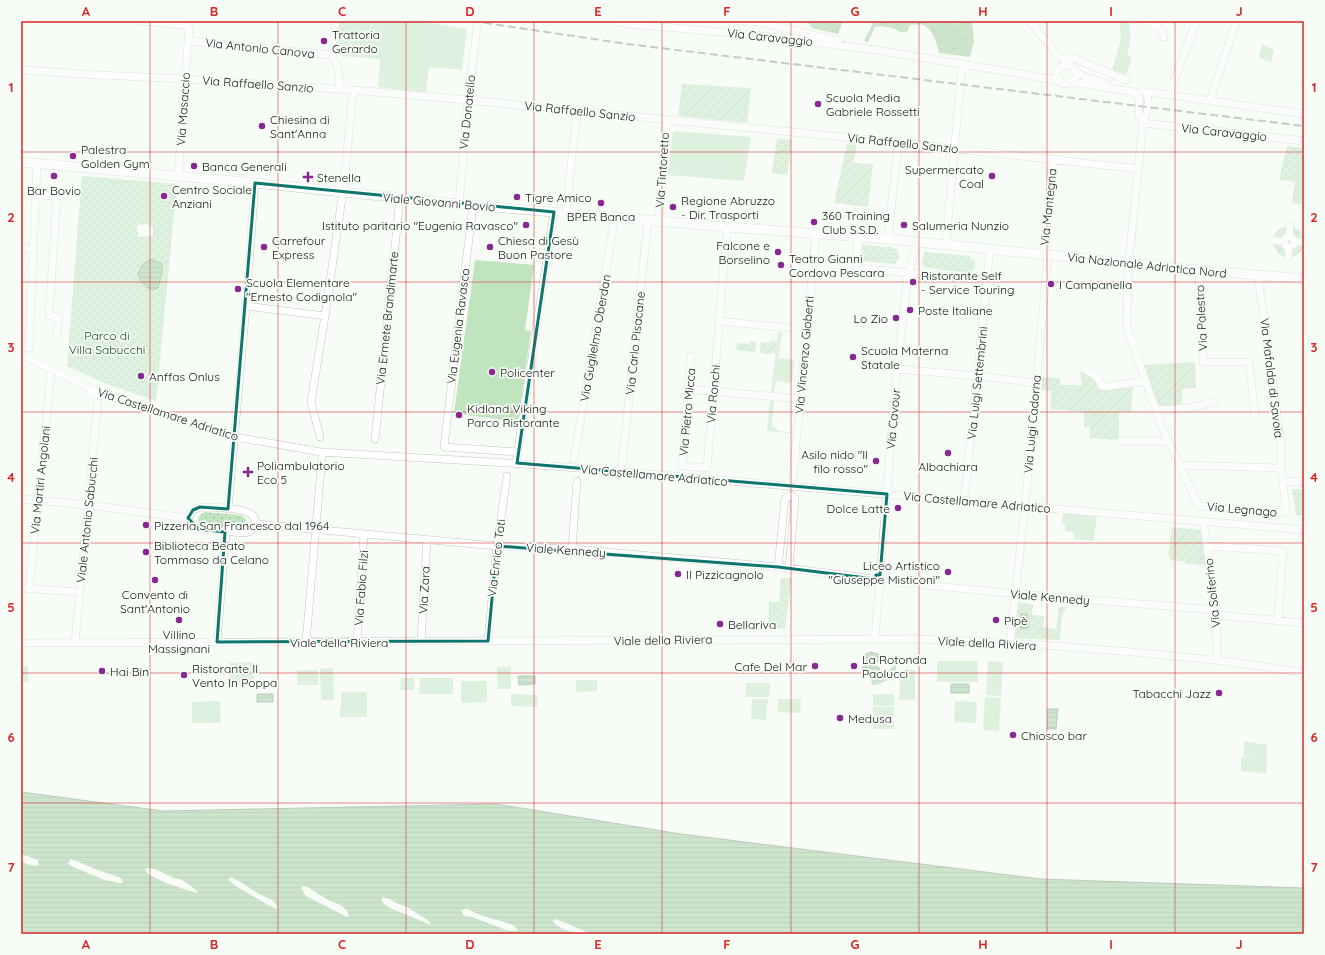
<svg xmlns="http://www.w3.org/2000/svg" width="1325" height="955" font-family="Quicksand,sans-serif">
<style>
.grass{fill:#bfe4be}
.forest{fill:url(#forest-crowns)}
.park{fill:url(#park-dots);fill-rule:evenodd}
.garden{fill:url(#garden-furrows)}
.water{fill:url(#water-rules);stroke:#719270}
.pier{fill:#f7fcf7}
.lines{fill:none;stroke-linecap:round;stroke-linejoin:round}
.minor-casing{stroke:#c2c7c2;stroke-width:8}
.major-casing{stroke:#c2c7c2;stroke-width:10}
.minor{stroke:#fff;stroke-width:7}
.major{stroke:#fff;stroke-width:9}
.rail{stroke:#8d908d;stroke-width:2;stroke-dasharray:8 4;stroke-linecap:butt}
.marked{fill:none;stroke:#0f766e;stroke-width:3;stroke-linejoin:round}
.grid{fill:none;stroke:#d62828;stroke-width:1;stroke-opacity:0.55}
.poi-dot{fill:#882992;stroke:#f7fcf7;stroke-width:1.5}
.labels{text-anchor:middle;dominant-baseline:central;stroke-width:3.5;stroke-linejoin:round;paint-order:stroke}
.poi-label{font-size:12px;fill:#171816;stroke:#f7fcf7;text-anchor:start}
.street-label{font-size:12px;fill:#171816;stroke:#f7fcf7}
.park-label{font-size:12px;fill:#0e5113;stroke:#f7fcf7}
.neatline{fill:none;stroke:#d62828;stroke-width:1.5}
.grid-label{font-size:13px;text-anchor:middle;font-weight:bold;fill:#d62828}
</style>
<defs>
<pattern id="forest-crowns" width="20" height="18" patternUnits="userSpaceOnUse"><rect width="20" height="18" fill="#9ac999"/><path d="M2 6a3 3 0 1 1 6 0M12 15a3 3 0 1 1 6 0" fill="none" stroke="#84ac83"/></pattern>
<pattern id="park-dots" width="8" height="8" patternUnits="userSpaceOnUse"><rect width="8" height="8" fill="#bfe4be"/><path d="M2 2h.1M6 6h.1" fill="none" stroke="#a3c3a3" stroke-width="1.8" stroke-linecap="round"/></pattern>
<pattern id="garden-furrows" width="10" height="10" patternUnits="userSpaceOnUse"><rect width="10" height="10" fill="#bfe4be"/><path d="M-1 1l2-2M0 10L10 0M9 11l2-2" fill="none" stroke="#a3c3a3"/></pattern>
<pattern id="water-rules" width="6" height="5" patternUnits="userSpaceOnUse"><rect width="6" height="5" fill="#98c796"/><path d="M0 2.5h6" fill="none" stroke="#82aa81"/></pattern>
</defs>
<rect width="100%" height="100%" fill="#f7fcf7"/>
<path class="grass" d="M340 21H419L467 29 462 70 429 67 426 93 378 87 380 59 343 56 335 49Z
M1119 21H1129C1131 35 1131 42 1127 55L1132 57 1126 75 1112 70 1121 40Z
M1262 44 1274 50 1271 63 1259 57Z
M673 131 751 137 744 181 668 175Z
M475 260 534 265 525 330 531 331 518 422 454 413Z
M778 332 782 333 779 358 794 360 792 383 776 381 774 392H771Z
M770 400H774L772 427 777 428V431L789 432V433L767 431Z
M1063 513 1097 516 1094 541 1074 539V532L1065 531V524H1062Z
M937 661H978V682H937Z
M988 661 1003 662 1001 696 986 695Z
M253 662 254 684H230L229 663Z
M21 666H28V682H21Z
M511 666V689H498L497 667Z
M333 668 334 700H321L320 669Z
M297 670H318V685H297Z
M900 670H915V700H899Z
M401 678H414V690H400Z
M420 678H453V694H419Z
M576 680H597V691L576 692Z
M461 681H487V702L461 703Z
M746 683H770V697H746Z
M341 692H367V717H340V707H352H341Z
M511 694 538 695 537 707 511 706Z
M873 694H894V706H873Z
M985 697 1001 698 999 731 983 730Z
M752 699H768L766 720 751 719Z
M778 699H801L800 713 778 712Z
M220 701 221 723H192V702Z
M955 701 977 702 976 723 954 722Z
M873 707H894V717H873Z
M873 718 894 719V729H873Z
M1245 741 1267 745 1266 774 1241 771V757L1256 758 1243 756Z"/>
<path class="forest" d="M807 21H843L838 34 812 28Z
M874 21H972L974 42 970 57 939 53C937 44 933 29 923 25 919 24 914 25 910 25L907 32H900C895 28 882 25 875 27L868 42 864 41Z
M894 665 897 666C894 678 884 684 872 685L871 681 885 675Z"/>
<path class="park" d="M777 138 792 140 787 175 772 173Z
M1287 146 1304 148V205L1292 203 1295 182 1279 180Z
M82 176 177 184 156 401 107 384 67 366ZM147 224 153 228V236L138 237 137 225Z
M862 245 892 247 898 251 899 258 895 264 862 261Z
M924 252 969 256 971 259 974 260C976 265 974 270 970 273L927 268 922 264Z
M1292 489 1304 490V516L1296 515Z
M205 512 241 515 246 519 245 525 240 529 201 526 198 523 199 516Z
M781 578H792L785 629 768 628 769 602H779Z"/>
<path class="garden" d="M682 84 751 88 747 123 678 116Z
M847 144 857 145 853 163 873 164 868 207 834 203Z
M1287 226C1298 227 1307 234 1304 247 1302 251 1299 254 1295 256 1275 265 1262 232 1287 226Z
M750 341 756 342 755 352 736 350 737 343 749 344Z
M770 341 777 342 775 353H771V354L760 353 761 342 770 343Z
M1195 362 1196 388 1182 389V405L1157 406 1143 365Z
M1080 371C1089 372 1094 378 1099 384L1133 386 1131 412H1119V440L1089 438 1090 428 1084 427V412L1050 409 1051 391 1041 390 1042 377 1060 378 1061 385H1082Z
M1172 527 1201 530 1206 565 1186 564V562L1170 560 1171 557 1168 556Z
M1016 602 1033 604 1032 615 1044 616 1043 627 1056 629 1059 607H1067L1062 616 1060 640 1012 638Z"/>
<path class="water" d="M150 259 162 264V272L158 288 152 290C144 286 141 282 138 274L142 265Z
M1021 614H1027L1029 626 1028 628 1021 629 1020 624 1021 622Z
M871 652 878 654 882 662H874V664L880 669C874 675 868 674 862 668L869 663V662L862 659 866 654Z
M518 676H535V684L519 685Z
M951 684H969V693H951Z
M257 694H273V702H257Z
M1048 709H1058L1056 729H1047Z
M21 792 163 811 496 804 681 834 1041 879 1304 888V934H21Z"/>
<path class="pier" d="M21 854 38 860 39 865 34 866 21 862Z
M71 859 98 870 121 878 123 883H119L105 880 71 866 68 863Z
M147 868 155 869 174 878 182 880 195 889 198 893 193 892 166 883 148 874 145 870Z
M231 877 242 883 259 894 272 900 276 904 277 909 268 905 234 885 228 879Z
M306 886 328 900 341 905 348 912 349 917 345 916 306 896 301 888 302 887Z
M383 897 390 899 394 902 407 907 429 921 431 925 390 908 383 903 381 899Z
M464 909H468L480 915 507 923 515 926 518 931H509L472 917 464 916 462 913V911Z
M555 919 566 923 591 934H577L561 928 555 924 553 921Z"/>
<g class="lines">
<defs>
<path id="minor" d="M140 21 185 25 189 29 178 177
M336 21 332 55 338 68 340 89
M616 21 628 24 756 35 876 50 1028 75 1059 81
M738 21 759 22 839 41
M1029 21C1038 31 1047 42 1056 53 1061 58 1072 64 1075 70 1080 79 1069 86 1061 83L1056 76 1057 70 1061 66 1069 65
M1145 21 1161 29 1164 37
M188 41 332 55
M1071 57 1126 80
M21 70 99 75 185 79 353 90 468 100 893 142 1138 169
M1075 71 1085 77 1106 83
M1072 82 1134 92 1140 99C1139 108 1137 116 1143 123L1304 141
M1142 91 1304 114
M1144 91C1152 99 1147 113 1143 123L1128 270 1127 327 1161 425 1199 506 1282 513 1285 512 1286 507 1281 468V443L1258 276
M1169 95 1196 22
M1210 101 1235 25
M36 195 57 196 49 316 59 317 57 333
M459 204 468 100 478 21
M473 205 444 447 518 452
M566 213 577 111
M659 221 666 119
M858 236 856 268 986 280
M1284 242a5 5 0 1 1 10 0a5 5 0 1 1-10 0Z
M1289 237 1290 226
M888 239 898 143
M1273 241H1284
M1294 242H1304
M946 244 962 64
M21 248 33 249
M1044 254 1053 160
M1288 257 1289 247
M1199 270 1203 362H1249L1255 416
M246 306 325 316
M719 321 788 328
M29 348 37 164
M21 354 104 395 235 437 321 452 508 463 578 468 1304 530
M691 356 682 466 707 468 727 227
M897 369 978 376 1036 383
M1086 370C1094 374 1098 377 1102 386L1105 387 1146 381
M688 389 800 399
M1156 410 1188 408 1214 402
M320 437 311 402 325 316 344 184 353 90
M375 439 400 198
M1121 441H1168
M574 459 615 217
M516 463 554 212
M622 465 648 220
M1180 465 1281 468
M793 477 816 233
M1283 481 1304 482
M965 493 990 249
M21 499 89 505 188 518
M200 507C213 508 259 505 255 524 254 531 249 532 244 533L198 529 191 525 188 518 193 510Z
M228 509 246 306 255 183
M256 524 497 546 572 549 778 567 875 579
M1204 526 1216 610 1217 661
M1207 546 1283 551 1278 621
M572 549 577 481
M778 567 785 499 791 495 795 499 789 568
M880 575 897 369 908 274 918 242
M884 581 1019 594 1216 610
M21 588 79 592
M29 589 51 372
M1217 615 1304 623
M875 639 879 587 881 584
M421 641 427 539
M488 641 497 546 507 476
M75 642 98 400V398L89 393
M217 642 226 532
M306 642 322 457
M357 642 364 534
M21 643 914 639C1017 642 1120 650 1223 661 1250 664 1277 669 1304 673
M1010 643 1026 496 1048 255"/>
<path id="major" d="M21 162 255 183 459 204 727 227 888 239 1199 270 1304 279"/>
</defs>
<use href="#minor" class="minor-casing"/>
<use href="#major" class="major-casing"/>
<use href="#minor" class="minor"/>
<use href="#major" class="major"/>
<path class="rail" d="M472 21 627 44 1304 126"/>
</g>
<path d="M0 0H1325V955H0ZM255 183 554 212 517 463 887 494 880 575H876L875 579 778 567 497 546 488 641 217 642 225 532 198 529 188 518 193 510 200 507 228 509Z" fill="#f7fcf7" fill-opacity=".55" fill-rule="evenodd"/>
<path class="marked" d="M255 183 554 212 517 463 887 494 880 575H876L875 579 778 567 497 546 488 641 217 642 225 532 198 529 188 518 193 510 200 507 228 509Z"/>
<path class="grid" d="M150 21V934M278 21V934M406 21V934M534 21V934M662 21V934M791 21V934M919 21V934M1047 21V934M1175 21V934M21 152H1304M21 282H1304M21 412H1304M21 543H1304M21 673H1304M21 803H1304"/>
<g class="poi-dot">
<circle cx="324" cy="41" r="4"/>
<circle cx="818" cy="104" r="4"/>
<circle cx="262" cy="126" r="4"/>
<circle cx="73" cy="156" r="4"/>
<circle cx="194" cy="166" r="4"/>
<circle cx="54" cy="176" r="4"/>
<circle cx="992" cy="176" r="4"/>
<path d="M306 171h4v4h4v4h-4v4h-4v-4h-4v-4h4z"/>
<circle cx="164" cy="196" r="4"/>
<circle cx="517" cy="197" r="4"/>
<circle cx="601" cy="203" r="4"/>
<circle cx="673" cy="207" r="4"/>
<circle cx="814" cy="222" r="4"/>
<circle cx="526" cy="225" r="4"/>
<circle cx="904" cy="225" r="4"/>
<circle cx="264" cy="247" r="4"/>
<circle cx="490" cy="247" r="4"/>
<circle cx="778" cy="252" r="4"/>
<circle cx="781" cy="265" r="4"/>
<circle cx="913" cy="282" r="4"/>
<circle cx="1051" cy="284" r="4"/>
<circle cx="238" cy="289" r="4"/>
<circle cx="910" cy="310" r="4"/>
<circle cx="896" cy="318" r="4"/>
<circle cx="853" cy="357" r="4"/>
<circle cx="492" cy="372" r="4"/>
<circle cx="141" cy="376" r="4"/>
<circle cx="459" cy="415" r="4"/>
<circle cx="948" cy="453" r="4"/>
<circle cx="876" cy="461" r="4"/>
<path d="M246 466h4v4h4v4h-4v4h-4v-4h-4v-4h4z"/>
<circle cx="898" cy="508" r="4"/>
<circle cx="146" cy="525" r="4"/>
<circle cx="146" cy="552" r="4"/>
<circle cx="948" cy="572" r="4"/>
<circle cx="678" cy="574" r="4"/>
<circle cx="155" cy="580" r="4"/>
<circle cx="179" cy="620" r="4"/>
<circle cx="996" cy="620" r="4"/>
<circle cx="720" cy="624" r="4"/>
<circle cx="815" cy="666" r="4"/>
<circle cx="854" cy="666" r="4"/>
<circle cx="102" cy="671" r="4"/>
<circle cx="184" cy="675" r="4"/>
<circle cx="1219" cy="693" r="4"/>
<circle cx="840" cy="718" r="4"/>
<circle cx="1013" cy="735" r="4"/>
</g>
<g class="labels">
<g class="poi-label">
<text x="332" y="34">Trattoria<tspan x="332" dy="14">Gerardo</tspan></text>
<text x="826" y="97">Scuola Media<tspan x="826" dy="14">Gabriele Rossetti</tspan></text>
<text x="270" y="119">Chiesina di<tspan x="270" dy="14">Sant'Anna</tspan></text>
<text x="81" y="149">Palestra<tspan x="81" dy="14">Golden Gym</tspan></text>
<text x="202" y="166">Banca Generali</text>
<text x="984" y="169" text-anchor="end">Supermercato<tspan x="984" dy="14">Coal</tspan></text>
<text x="317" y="177">Stenella</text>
<text x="172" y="189">Centro Sociale<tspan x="172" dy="14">Anziani</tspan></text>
<text x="54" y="190" text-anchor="middle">Bar Bovio</text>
<text x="525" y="197">Tigre Amico</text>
<text x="681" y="200">Regione Abruzzo<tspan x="681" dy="14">- Dir. Trasporti</tspan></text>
<text x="822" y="215">360 Training<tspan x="822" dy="14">Club S.S.D.</tspan></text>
<text x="601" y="216" text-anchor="middle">BPER Banca</text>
<text x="518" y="225" text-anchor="end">Istituto paritario "Eugenia Ravasco"</text>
<text x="912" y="225">Salumeria Nunzio</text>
<text x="272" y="240">Carrefour<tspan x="272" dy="14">Express</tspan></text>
<text x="498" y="240">Chiesa di Gesù<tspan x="498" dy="14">Buon Pastore</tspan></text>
<text x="770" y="245" text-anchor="end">Falcone e<tspan x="770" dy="14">Borselino</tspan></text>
<text x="789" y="258">Teatro Gianni<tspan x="789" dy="14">Cordova Pescara</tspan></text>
<text x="921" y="275">Ristorante Self<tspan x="921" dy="14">- Service Touring</tspan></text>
<text x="246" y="282">Scuola Elementare<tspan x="246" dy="14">"Ernesto Codignola"</tspan></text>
<text x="1059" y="284">I Campanella</text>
<text x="918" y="310">Poste Italiane</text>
<text x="888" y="318" text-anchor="end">Lo Zio</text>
<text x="861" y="350">Scuola Materna<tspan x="861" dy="14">Statale</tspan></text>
<text x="500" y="372">Policenter</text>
<text x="149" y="376">Anffas Onlus</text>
<text x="467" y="408">Kidland Viking<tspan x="467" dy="14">Parco Ristorante</tspan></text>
<text x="868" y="454" text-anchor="end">Asilo nido "Il<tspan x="868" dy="14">filo rosso"</tspan></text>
<text x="257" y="465">Poliambulatorio<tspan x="257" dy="14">Eco 5</tspan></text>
<text x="948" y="466" text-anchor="middle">Albachiara</text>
<text x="890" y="508" text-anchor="end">Dolce Latte</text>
<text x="154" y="525">Pizzeria San Francesco dal 1964</text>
<text x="154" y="545">Biblioteca Beato<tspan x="154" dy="14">Tommaso da Celano</tspan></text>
<text x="940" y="565" text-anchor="end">Liceo Artistico<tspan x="940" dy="14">"Giuseppe Misticoni"</tspan></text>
<text x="686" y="574">Il Pizzicagnolo</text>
<text x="155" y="594" text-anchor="middle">Convento di<tspan x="155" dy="14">Sant'Antonio</tspan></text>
<text x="1004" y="620">Pipè</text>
<text x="728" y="624">Bellariva</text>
<text x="179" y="634" text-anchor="middle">Villino<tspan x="179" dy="14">Massignani</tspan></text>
<text x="862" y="659">La Rotonda<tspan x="862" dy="14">Paolucci</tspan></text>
<text x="807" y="666" text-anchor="end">Cafe Del Mar</text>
<text x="192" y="668">Ristorante Il<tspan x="192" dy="14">Vento In Poppa</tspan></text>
<text x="110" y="671">Hai Bin</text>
<text x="1211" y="693" text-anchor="end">Tabacchi Jazz</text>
<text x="848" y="718">Medusa</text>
<text x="1021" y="735">Chiosco bar</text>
</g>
<g class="street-label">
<text transform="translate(770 37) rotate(6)">Via Caravaggio</text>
<text transform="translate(260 48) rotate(6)">Via Antonio Canova</text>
<text transform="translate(258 84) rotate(4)">Via Raffaello Sanzio</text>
<text transform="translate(183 109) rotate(-86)">Via Masaccio</text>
<text transform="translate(580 111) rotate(6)">Via Raffaello Sanzio</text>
<text transform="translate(467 112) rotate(-84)">Via Donatello</text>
<text transform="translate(1224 132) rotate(6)">Via Caravaggio</text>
<text transform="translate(903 143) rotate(6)">Via Raffaello Sanzio</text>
<text transform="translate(662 170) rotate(-86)">Via Tintoretto</text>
<text transform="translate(439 202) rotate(5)">Viale Giovanni Bovio</text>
<text transform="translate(1048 207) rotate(-84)">Via Mantegna</text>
<text transform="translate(1147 265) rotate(6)">Via Nazionale Adriatica Nord</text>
<text transform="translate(387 318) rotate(-84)">Via Ermete Brandimarte</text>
<text transform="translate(1201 318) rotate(-93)">Via Palestro</text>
<text transform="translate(458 326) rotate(-83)">Via Eugenia Ravasco</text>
<text transform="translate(595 338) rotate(-80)">Via Guglielmo Oberdan</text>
<text transform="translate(635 343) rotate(-84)">Via Carlo Pisacane</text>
<text transform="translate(804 355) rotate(-85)">Via Vincenzo Gioberti</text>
<text transform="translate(1272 378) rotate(83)">Via Mafalda di Savoia</text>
<text transform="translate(977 383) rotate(-84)">Via Luigi Settembrini</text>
<text transform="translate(713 394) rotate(-85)">Via Ronchi</text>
<text transform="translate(687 412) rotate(-85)">Via Pietro Micca</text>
<text transform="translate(168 414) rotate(18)">Via Castellamare Adriatico</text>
<text transform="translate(893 419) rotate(-85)">Via Cavour</text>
<text transform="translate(1032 424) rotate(-85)">Via Luigi Cadorna</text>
<text transform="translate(654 475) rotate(5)">Via Castellamare Adriatico</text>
<text transform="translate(40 480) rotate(-84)">Via Martiri Angolani</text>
<text transform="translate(977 502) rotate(5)">Via Castellamare Adriatico</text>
<text transform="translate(1242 509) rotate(5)">Via Legnago</text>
<text transform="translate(87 520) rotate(-84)">Viale Antonio Sabucchi</text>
<text transform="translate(566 550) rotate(4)">Viale Kennedy</text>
<text transform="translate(496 558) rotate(-83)">Via Enrico Toti</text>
<text transform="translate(361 588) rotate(-86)">Via Fabio Filzi</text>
<text transform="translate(424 590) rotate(-87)">Via Zara</text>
<text transform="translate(1212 593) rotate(-96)">Via Solferino</text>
<text transform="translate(1050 597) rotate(5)">Viale Kennedy</text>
<text transform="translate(663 640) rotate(-1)">Viale della Riviera</text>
<text x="339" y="642">Viale della Riviera</text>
<text transform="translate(987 643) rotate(3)">Viale della Riviera</text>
</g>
<g class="park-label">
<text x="107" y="335">Parco di<tspan x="107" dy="14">Villa Sabucchi</tspan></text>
</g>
</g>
<rect width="1325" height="955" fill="none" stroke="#f7fcf7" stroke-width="44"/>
<rect x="22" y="22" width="1281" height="911" class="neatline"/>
<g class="grid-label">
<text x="86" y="16">A</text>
<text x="214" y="16">B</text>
<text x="342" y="16">C</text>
<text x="470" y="16">D</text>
<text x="598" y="16">E</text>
<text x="727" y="16">F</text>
<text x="855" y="16">G</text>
<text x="983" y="16">H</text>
<text x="1111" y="16">I</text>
<text x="1239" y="16">J</text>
<text x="11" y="92">1</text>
<text x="1314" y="92">1</text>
<text x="11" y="222">2</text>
<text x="1314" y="222">2</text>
<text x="11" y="352">3</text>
<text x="1314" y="352">3</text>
<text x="11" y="482">4</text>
<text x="1314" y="482">4</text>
<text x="11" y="612">5</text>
<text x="1314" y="612">5</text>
<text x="11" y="742">6</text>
<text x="1314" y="742">6</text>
<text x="11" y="872">7</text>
<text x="1314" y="872">7</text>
<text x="86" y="949">A</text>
<text x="214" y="949">B</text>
<text x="342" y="949">C</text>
<text x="470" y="949">D</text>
<text x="598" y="949">E</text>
<text x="727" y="949">F</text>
<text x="855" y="949">G</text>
<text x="983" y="949">H</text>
<text x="1111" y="949">I</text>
<text x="1239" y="949">J</text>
</g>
</svg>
